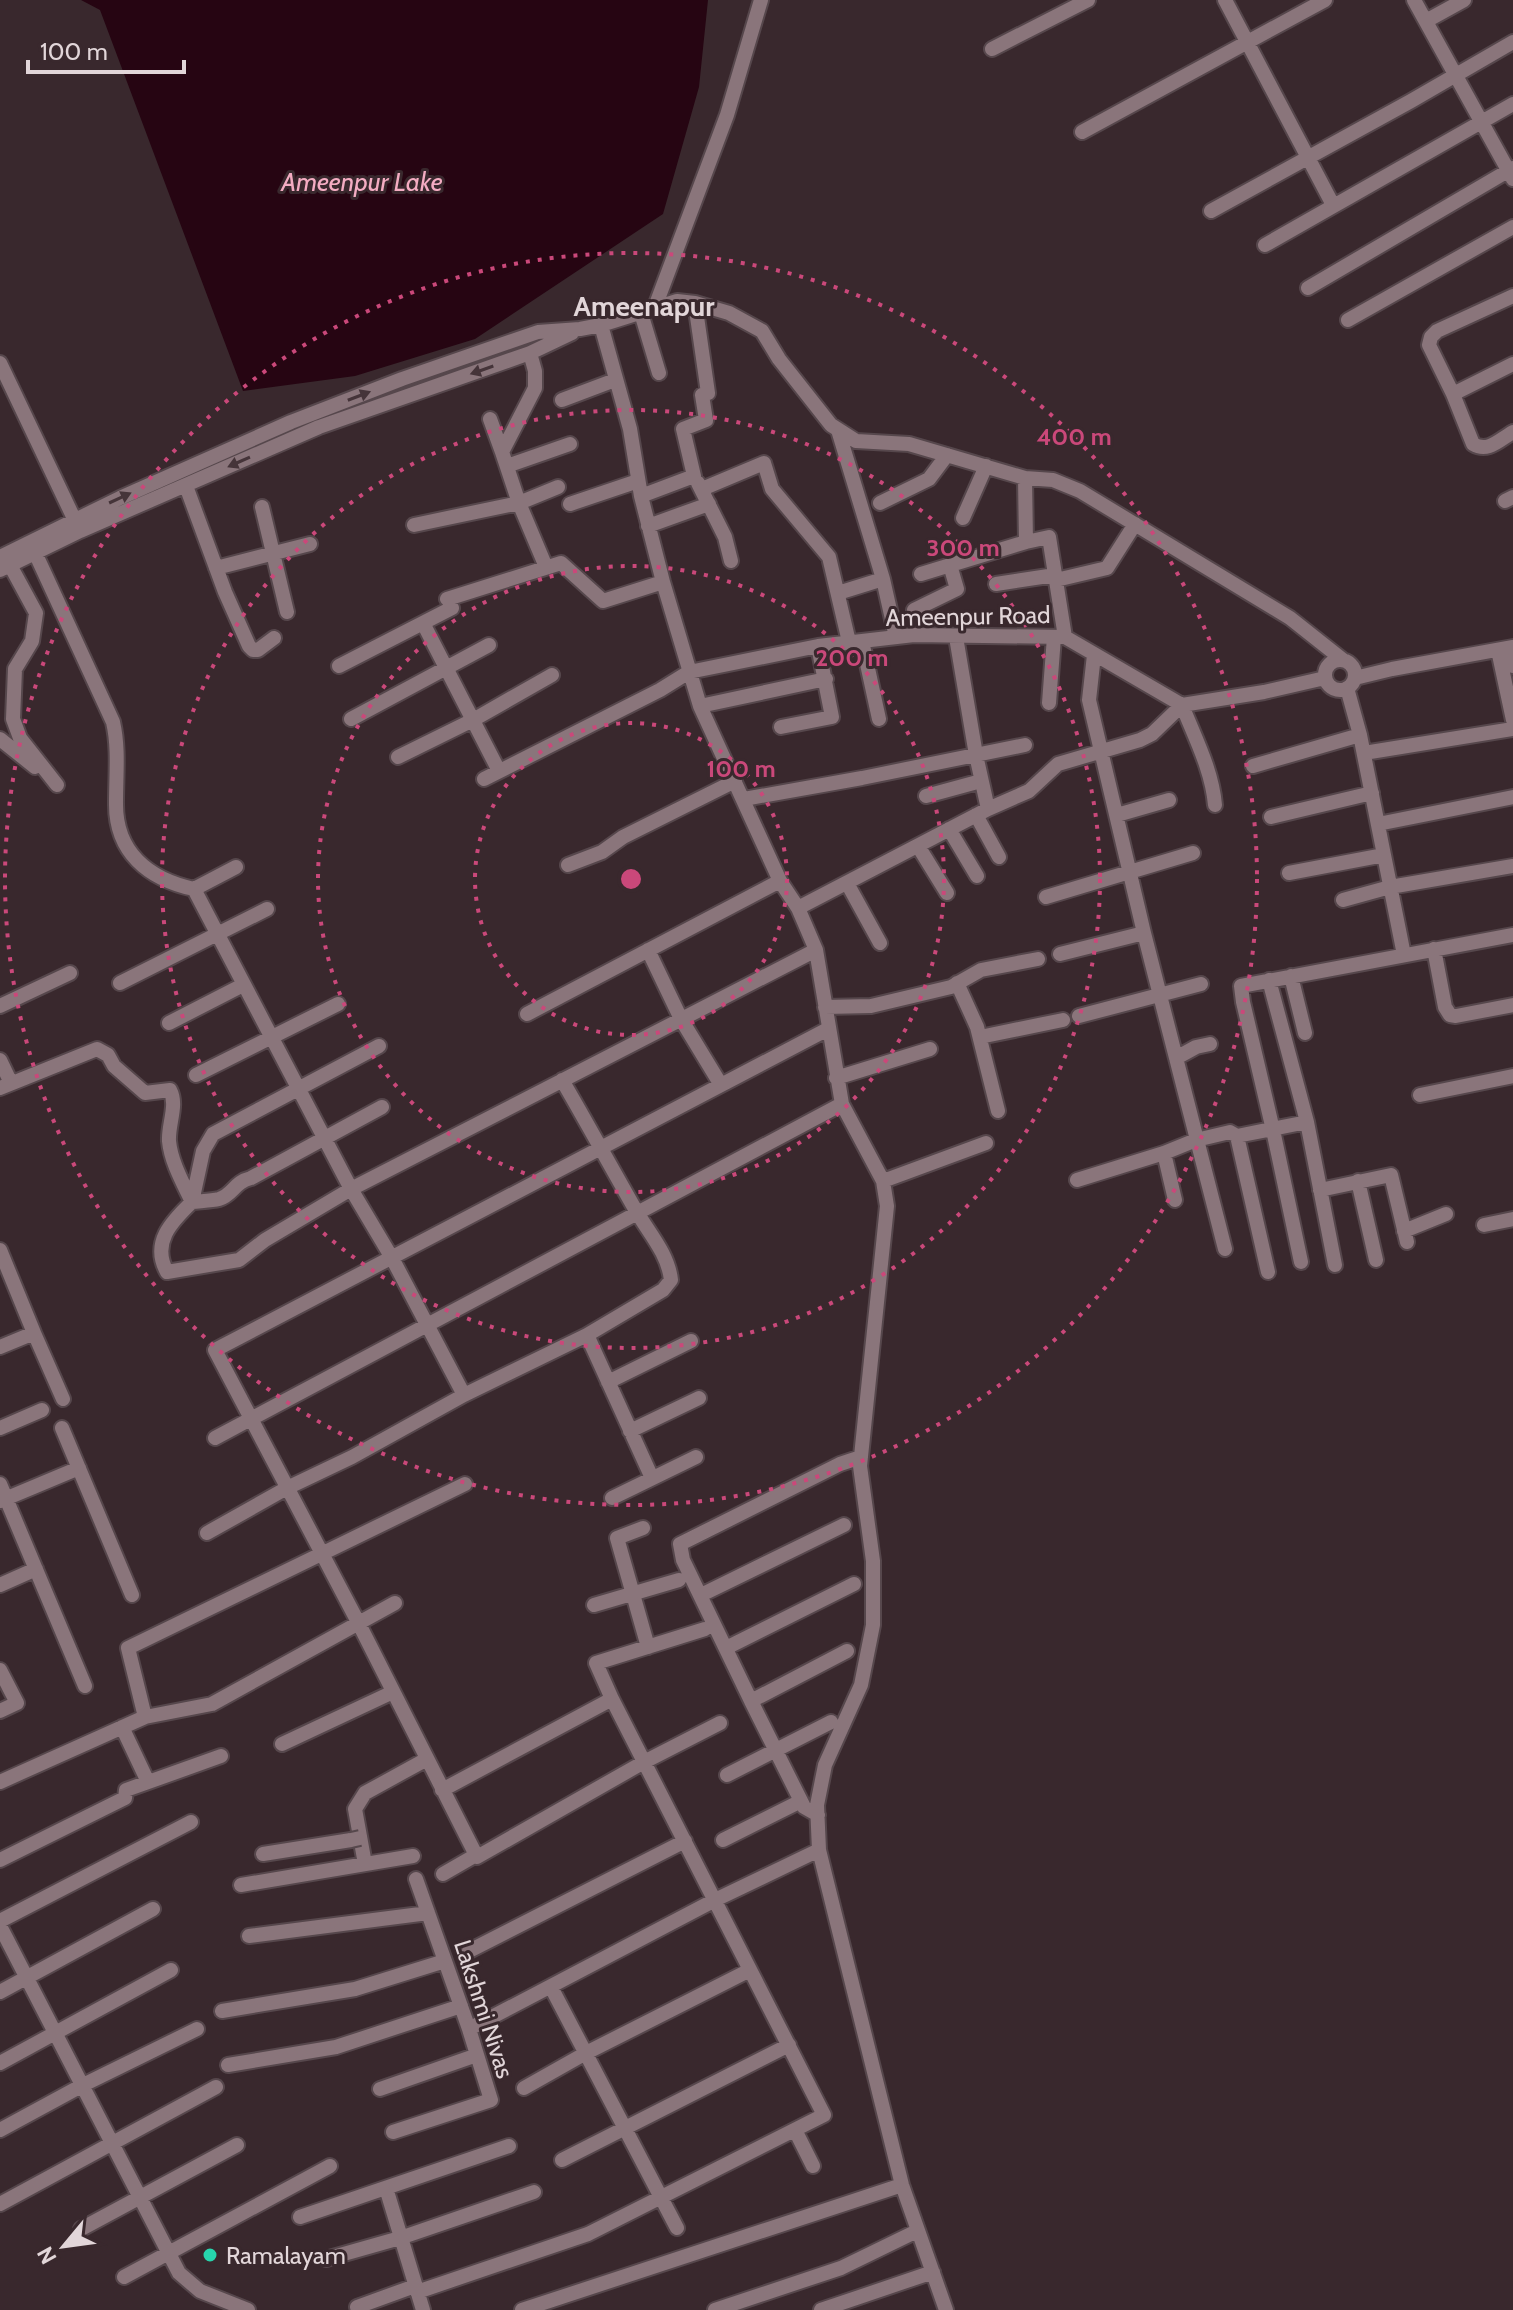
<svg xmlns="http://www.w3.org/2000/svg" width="1513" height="2310" font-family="Cabin,sans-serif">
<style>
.water{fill:#260512}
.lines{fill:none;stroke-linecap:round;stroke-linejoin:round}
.minor-casing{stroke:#56474c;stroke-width:18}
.minor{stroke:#8a757b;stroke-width:14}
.minor-bridge-casing{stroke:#56474c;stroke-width:18;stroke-linecap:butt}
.minor-bridge{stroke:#8a757b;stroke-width:14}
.oneway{fill:#453439}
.ring{fill:none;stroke:#ca487a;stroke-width:4;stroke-dasharray:4 8}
.poi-dot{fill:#27d5ad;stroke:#39282d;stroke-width:3}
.labels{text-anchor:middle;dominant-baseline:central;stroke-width:6;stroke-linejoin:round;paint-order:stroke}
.street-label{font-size:24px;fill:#e2d6d9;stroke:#39282d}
.poi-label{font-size:24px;fill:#e2d6d9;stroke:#39282d;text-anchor:start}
.water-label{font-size:26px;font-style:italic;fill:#f4acc2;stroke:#39282d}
.quarter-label{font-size:28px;font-weight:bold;fill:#e2d6d9;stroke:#39282d}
.centre{fill:#ca487a;stroke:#39282d;stroke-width:4}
.ring-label{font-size:24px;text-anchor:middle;font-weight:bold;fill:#ca487a;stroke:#39282d;stroke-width:6;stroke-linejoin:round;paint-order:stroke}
</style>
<rect width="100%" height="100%" fill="#39282d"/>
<path class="water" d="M81 0H708L699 87 663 214 475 339 355 376 243 391 100 10Z"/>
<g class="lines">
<defs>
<path id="minor" d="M1225 0 1333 205
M1414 0 1513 179
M1426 21 1464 0
M992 49 1088 0
M1082 132 1325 0
M1211 211 1411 101 1513 42
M1265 245 1513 104
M1308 288 1513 168
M1513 296 1437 331 1431 337 1429 345 1453 394 1473 444C1488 453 1499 440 1513 432
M655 307 727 115 761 0
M641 313 659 373
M1348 320 1513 227
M601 325 630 429 641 496 663 582 700 706 780 881 798 908 816 950 842 1104 883 1181 887 1206 860 1466 873 1561V1625L861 1685 825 1765 817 1805 819 1850 902 2185 946 2310
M530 353 535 371V388L502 452 519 503 546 567
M0 363 78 527
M1453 394 1513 364
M562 400 615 380
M490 419 502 452
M507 466 570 444
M1025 478 1026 542
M698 483 725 537 731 561
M186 486 225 592 249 646 253 650H258L274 638
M702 489 764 463 772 489 829 557 849 642
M641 496 694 476 683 429 706 420 702 395 708 393 695 303
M1505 501 1513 497
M880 503 929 479 947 455
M570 504 638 481
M262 507 287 612
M963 518 986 466
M414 525 519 503 558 487
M648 526 709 504
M32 546 113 722C119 748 116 775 116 802 115 852 148 879 194 889L236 867
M0 557 120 498 291 422 402 379 538 332 580 329 601 325 677 301 695 303 729 313 762 331 779 359 831 425 856 441 909 444 1025 478 1053 480 1080 491 1290 618 1343 660
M10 565 36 613 32 641 15 669 13 719 20 738 57 785
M216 568 310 544
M0 570 80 531 319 427 530 353 572 333
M921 574 1026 542 1049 537 1065 637
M883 579 896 637
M1056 580 1107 568 1135 524
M996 584 1055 575
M838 593 883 579 838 430
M447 599 561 563 603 601 663 582
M914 610 957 589 950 565
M423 623 499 771
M956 637 976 755 988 809
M862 641 879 719
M1509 648 1513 666
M1498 650 1513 720
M1094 655 1089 700 1144 933 1225 1249
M1325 675a15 15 0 1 1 30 0a15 15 0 1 1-30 0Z
M339 666 452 608
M1355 678 1392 669 1513 647
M1347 688 1360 735 1404 955
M1049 703 1054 637
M700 706 826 679
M351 719 489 645
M781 727 832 717 818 646
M0 739 35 767
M1364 753 1513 729
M398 757 473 720 552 675
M1253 766 1360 735
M484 779 660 690 689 672 818 646 862 641 914 635 1065 637 1182 705 1264 692 1325 678
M926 796 981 781
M744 799 862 778 1025 745
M976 815 999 857
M1117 815 1169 800
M1271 817 1372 793
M1378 824 1513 797
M949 829 977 876
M918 846 947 893
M568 865 602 852 623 837 735 781
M1289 873 1384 855
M847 883 880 943
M194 889 351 1189 392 1258 464 1395 352 1457 287 1488 207 1533
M1046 897 1193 853
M1343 900 1390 887 1513 866
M798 908 988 809 1029 791 1058 764 1140 740 1152 734 1182 705C1195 738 1212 770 1215 805
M1434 949 1445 1007 1450 1015 1456 1016 1513 1005
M648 950 681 1019 721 1085
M1060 954 1144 933
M1291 976 1305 1033
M1269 980 1307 1122 1335 1265
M120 983 267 909
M957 983 977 1027 998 1111
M0 1006 70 973
M825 1007 871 1006 951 987 981 970 1038 959
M527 1014 780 881
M1079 1016 1201 984
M169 1023 243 985
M980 1037 1063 1020
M1176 1058 1196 1047 1210 1044
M0 1060 11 1083
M196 1075 338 1004
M836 1078 930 1049
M562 1080C587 1123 611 1167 635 1209 648 1232 668 1253 671 1280L663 1290 587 1335 652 1478
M0 1088 97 1049 108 1055 114 1066 145 1093 170 1090C178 1105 168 1124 169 1141 171 1162 183 1183 192 1202
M1420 1095 1513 1076
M382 1107 251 1178C234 1182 233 1195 219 1199 211 1201 200 1201 192 1202 171 1222 151 1243 167 1272L239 1260 265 1240 351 1189 816 950
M1237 1136 1268 1272
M1164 1153 1175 1200
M1077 1180 1164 1153 1196 1140 1230 1132 1237 1136 1307 1122
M883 1181 986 1143
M1358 1181 1376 1260
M1320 1190 1391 1175 1407 1242
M192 1202 203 1151 213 1134 379 1046
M1484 1225 1513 1219
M1404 1231 1446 1214
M0 1250 34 1333 0 1347
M1301 1262 1273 1130 1243 1002 1241 986 1513 935
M34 1333 63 1399
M608 1382 691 1341
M464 1395 587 1335
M0 1428 42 1410
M62 1428 132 1595
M630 1431 699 1398
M215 1438 842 1104
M0 1484 85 1686
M612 1498 696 1457
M0 1501 79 1468
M643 1528 617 1538 648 1647
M0 1585 36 1569
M701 1595 844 1525
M594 1605 679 1580
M726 1648 854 1584
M0 1670 17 1703 0 1711
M612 1699 596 1663 705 1629
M751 1701 683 1560 680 1544 840 1464 861 1457
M145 1717 128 1648 465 1484
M720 1723 644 1762 477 1857 358 1622 215 1350 828 1029
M122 1727 148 1782
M282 1744 393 1692
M727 1775 831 1722
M0 1782 145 1717 212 1704 395 1603
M818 1815 804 1807 751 1701 847 1651
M723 1840 801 1801
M263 1854 351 1840
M0 1860 125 1798 126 1790 221 1756
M365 1864 355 1809 365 1793 427 1759
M443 1874 476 1855
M241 1885 413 1856
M0 1921 191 1822
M0 1926 179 2273 200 2291 248 2310
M249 1936 428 1913
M469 1951 685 1841
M551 1987 677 2228
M0 1992 153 1909
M222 2011 355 1989 445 1961
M469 2029 715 1900 819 1850
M0 2063 171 1970
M228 2065 336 2047 461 2006
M524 2088 586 2053 750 1970
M380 2089 477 2055
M0 2130 83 2085 197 2029
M795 2130 813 2166
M393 2132 491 2100 469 2029 416 1879
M562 2160 789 2045
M386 2188 423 2310
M0 2204 216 2087
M300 2217 509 2146
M81 2229 237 2145
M326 2259 400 2238 534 2192
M124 2277 330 2166
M417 2292 588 2234 824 2115 612 1699 442 1790
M357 2307 415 2286
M522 2310 902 2185
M715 2310 841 2268 917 2231
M821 2310 933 2272"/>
</defs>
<use href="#minor" class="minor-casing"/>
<use href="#minor" class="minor"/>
<defs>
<path id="minor-bridge" d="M351 1840 360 1838"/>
</defs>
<use href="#minor-bridge" class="minor-bridge-casing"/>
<use href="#minor-bridge" class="minor-bridge"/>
</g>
<defs><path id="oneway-solid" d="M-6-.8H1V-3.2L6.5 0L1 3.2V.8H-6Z" transform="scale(2)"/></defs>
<g class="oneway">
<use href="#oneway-solid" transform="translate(482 370) rotate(161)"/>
<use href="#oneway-solid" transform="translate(359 396) rotate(-21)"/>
<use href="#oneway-solid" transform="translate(239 462) rotate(156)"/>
<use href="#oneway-solid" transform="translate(120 498) rotate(-25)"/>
</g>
<g class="ring">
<circle cx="631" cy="879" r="156"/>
<circle cx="631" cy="879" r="313"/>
<circle cx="631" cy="879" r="469"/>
<circle cx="631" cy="879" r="626"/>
</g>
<circle class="poi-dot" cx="210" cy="2255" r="8"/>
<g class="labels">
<g class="street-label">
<text transform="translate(968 616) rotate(-1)">Ameenpur Road</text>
<text transform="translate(484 2009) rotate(72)">Lakshmi Nivas</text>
</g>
<g class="poi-label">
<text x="226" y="2255">Ramalayam</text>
</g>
<g class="water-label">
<text x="362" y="182">Ameenpur Lake</text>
</g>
<g class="quarter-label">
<text x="644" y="306">Ameenapur</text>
</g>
</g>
<circle cx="631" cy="879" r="12" class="centre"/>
<g class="ring-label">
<text x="1074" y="445">400 m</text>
<text x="963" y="556">300 m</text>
<text x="852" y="666">200 m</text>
<text x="741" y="777">100 m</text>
</g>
<g transform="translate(64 2246) rotate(241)" stroke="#39282d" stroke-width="6" paint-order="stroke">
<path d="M0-6L14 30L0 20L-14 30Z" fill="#e2d6d9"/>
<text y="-12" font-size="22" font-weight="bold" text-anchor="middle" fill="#e2d6d9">N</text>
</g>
<path d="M28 60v12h156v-12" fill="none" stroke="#e2d6d9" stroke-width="4"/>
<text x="40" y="60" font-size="24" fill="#e2d6d9" stroke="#39282d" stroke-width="6" paint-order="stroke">100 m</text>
</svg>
